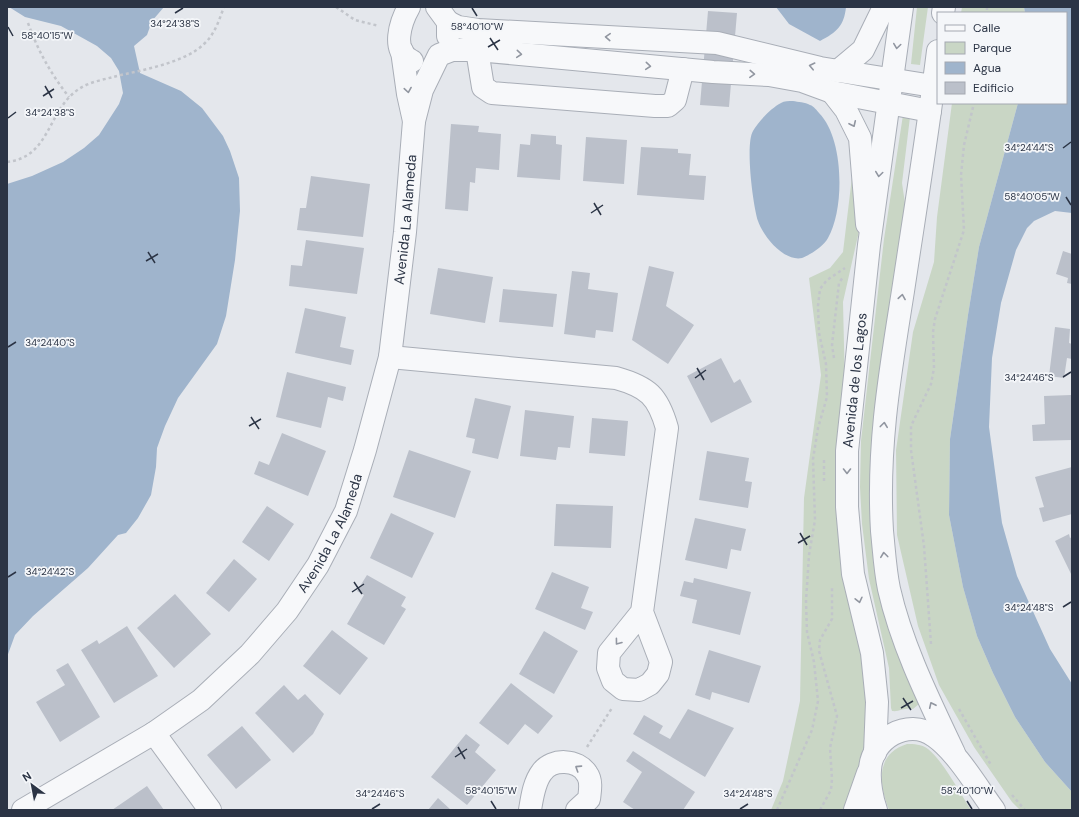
<svg xmlns="http://www.w3.org/2000/svg" width="1079" height="817" font-family="'DM Sans',sans-serif">
<style>
.green{fill:#c9d6c5}
.water{fill:#9fb4cc}
.building{fill:#bbc0ca}
.lines{fill:none;stroke-linecap:round;stroke-linejoin:round}
.minor-casing{stroke:#a9aeb7;stroke-width:24}
.tertiary-casing{stroke:#a9aeb7;stroke-width:24}
.path{stroke:#c2c5cb;stroke-width:2.5;stroke-dasharray:3 3;stroke-linecap:butt}
.minor{stroke:#f7f8fa;stroke-width:22}
.tertiary{stroke:#f7f8fa;stroke-width:22}
.oneway{stroke:#9196a0}
.ticks{fill:none;stroke:#2b3445;stroke-width:1.5}
.labels{text-anchor:middle;dominant-baseline:central;stroke-width:3.5;stroke-linejoin:round;paint-order:stroke}
.street-label{font-size:14px;fill:#2b3445;stroke:#f4f6f9}
.ticks-label{font-size:10px;text-anchor:middle;fill:#2b3445;stroke:#f4f6f9;stroke-width:3.5;stroke-linejoin:round;paint-order:stroke}
</style>
<rect width="100%" height="100%" fill="#e4e7ec"/>
<path class="green" d="M917 7H928L920 65 911 64Z
M962 7H1024L1025 13H961Z
M952 103H1018L979 247 968 315 950 439 949 515 963 587 977 636 993 673 1015 717 1045 762 1072 792V810H1020L1012 802 974 747 939 685 918 626 897 535 896 450 913 332 934 262 937 217Z
M903 115 910 117 902 183 906 210 880 382 903 665 919 704 913 709C904 707 900 712 892 711L891 708 889 668 869 579 862 524 860 487 861 441 884 239Z
M855 152 861 208 859 231 843 302 845 389 868 684 867 734 861 762 847 810H771L783 781 800 701 804 498 821 375 809 278 830 268 843 252Z
M907 744C914 744 921 744 928 749 943 761 960 793 971 810H889C879 784 875 754 907 744Z"/>
<path class="water" d="M9 7H164L152 21 147 35 134 46 140 73 181 91 202 108 223 136 230 151 239 178 240 211 235 260 226 316 217 344 178 398 165 426 157 448 156 467 151 495 138 518 126 533 118 535 88 568 33 616 15 635 7 657V184L32 176 63 162 84 148 99 135 119 104 123 93 119 71 111 58 97 46 61 26 25 17Z
M776 7H846C844 26 837 32 820 41L789 24Z
M1024 7H1072V213L1055 211 1034 221 1027 228 1016 250 1001 303 992 358 989 427 1002 523 1017 576 1050 649 1072 684V792L1045 762 1015 717 993 673 977 636 963 587 949 515 950 439 968 315 979 247 1018 103H1066V13H1025Z
M793 101C798 102 805 102 810 105 814 106 817 111 819 113 844 138 845 208 828 238 824 246 810 255 802 258 784 262 763 236 758 221 753 206 745 144 753 131 758 122 771 108 781 103 784 101 789 101 793 101Z"/>
<path class="building" d="M708 11 737 13 729 107 700 105Z
M451 124 479 126 478 132 501 134 499 170 476 168 475 183 470 182 468 211 445 209Z
M531 134 556 136V144L562 145 560 180 517 177 520 144 530 145Z
M586 137 627 140 624 184 583 181Z
M641 147 678 149V153L691 154 689 175 706 176 704 200 637 195Z
M311 176 370 184 363 237 297 230 300 208H306Z
M306 240 364 248 357 294 289 286 291 265 302 266Z
M1063 251 1072 254V284L1067 283 1068 278 1056 274Z
M649 266 674 272 666 306 694 325 668 364 632 340Z
M438 268 493 277 485 323 430 314Z
M572 271 590 273 588 289 618 293 613 332 596 330 595 338 564 334Z
M503 289 557 294 553 327 499 322Z
M305 308 346 317 340 347 354 350 351 365 295 353Z
M1055 327 1070 329 1069 343 1072 344V359L1067 358 1064 378 1049 376Z
M721 358 734 383 740 379 752 402 711 423 687 376Z
M287 372 346 387 343 401 328 397 321 428 276 417Z
M1071 395 1072 440 1033 441 1032 425 1045 424 1044 396Z
M475 398 511 406 498 459 472 453 475 439 466 437Z
M525 410 574 416 570 448 558 447 556 460 520 456Z
M592 418 628 421 625 456 589 453Z
M282 433 326 451 308 496 254 474 259 461 269 465Z
M409 450 471 471 455 518 393 497Z
M707 451 749 458 745 481 752 482 748 508 699 500Z
M1072 467V514L1043 522 1039 508 1044 507 1035 477Z
M556 504 613 506 611 548 554 546Z
M267 506 294 524 269 561 242 542Z
M391 513 434 533 412 578 370 558Z
M695 518 746 529 741 551 731 549 727 569 685 560Z
M1069 534 1070 538 1072 537V576L1055 541Z
M234 559 257 579 229 612 206 593Z
M552 572 589 587 581 608 593 612 585 630 535 609Z
M367 575 406 597 401 606 406 609 384 645 347 624 364 595 357 591Z
M694 578 751 592 740 635 692 623 697 600 680 596 684 581 693 583Z
M175 594 211 634 174 668 137 628Z
M127 626 158 676 114 703 81 650 97 640 99 644Z
M332 630 368 658 340 695 303 666Z
M544 631 578 651 554 694 519 674Z
M709 650 761 666 749 703 712 692 710 700 695 695Z
M68 663 100 717 60 742 36 702 65 685 56 670Z
M511 683 553 716 538 734 525 724 508 745 479 723Z
M284 685 298 700 305 694 324 714 313 734 293 753 255 713Z
M688 709 734 728 705 777 633 734 644 715 663 726 659 733 670 739Z
M242 726 271 760 236 789 207 755Z
M466 734 480 745 475 752 496 770 467 805 431 777Z
M633 751 695 792 683 810H635L623 802 642 772 626 761Z
M147 786 164 810H112Z
M438 798 451 810H428Z"/>
<g class="lines">
<defs>
<g id="minor">
<path d="M409 7C401 21 390 52 412 61"/>
<path d="M437 7 448 22V36"/>
<path d="M448 22 458 27 478 30 717 43 820 68 933 86"/>
<path d="M477 50 483 87 492 93 655 106H668L675 100 683 69"/>
<path d="M402 51 408 94 414 121 422 90 439 55 452 50H477L713 72 769 75 802 81 832 92 930 111"/>
<path d="M838 71 863 50 884 7"/>
<path d="M832 92 846 110 860 138 867 224"/>
<path d="M390 357 616 378C648 387 658 396 667 428L642 612 609 653 608 668 613 681 623 689 639 690 650 684 658 674 661 662 642 612"/>
<path d="M154 733 210 810"/>
<path id="s1" d="M23 810 154 733 201 700 250 654 287 611 318 565 346 511 365 450 390 357 405 232 414 121"/>
<path d="M530 810C532 798 534 782 542 772 552 758 578 759 587 774 592 781 590 791 589 799L577 810"/>
</g>
<g id="tertiary">
<path d="M943 13 944 7"/>
<path d="M938 51C928 131 915 211 903 291 890 373 877 447 882 531 884 550 885 570 889 589 902 646 929 700 954 753"/>
<path id="s2" d="M875 753 877 702 872 653 853 574 847 507V451L869 245 902 7"/>
<path d="M855 810 868 773"/>
<path d="M876 810C872 799 869 782 870 770 871 739 908 717 934 736 957 752 977 787 994 810"/>
</g>
</defs>
<use href="#minor" class="minor-casing"/>
<use href="#tertiary" class="tertiary-casing"/>
<path class="path" d="M336 7 355 20 379 26
M987 7V13
M28 23C38 51 51 74 69 97
M7 162C51 157 47 110 79 89 89 82 102 80 113 77 140 70 183 64 204 44 215 34 219 20 224 7
M834 358 832 345 839 283 843 277
M824 460V483
M931 644 924 546 911 450V426L931 384 934 368 933 332 935 319 964 230 961 175 964 145 974 103
M959 709 991 765
M587 747 612 708
M1012 795 1025 810
M777 810 812 730 818 701 814 662 807 632 806 601 809 555 815 520 813 459 818 428 827 397 826 364 819 333 818 306 820 289 827 280 845 268
M820 810 831 790 832 779 830 748 837 716 819 651 820 640 832 619V586"/>
<use href="#minor" class="minor"/>
<use href="#tertiary" class="tertiary"/>
</g>
<defs><path id="oneway-chevron" d="M-2-3.5L2.5 0L-2 3.5" fill="none" stroke-width="1.6" stroke-linecap="round" stroke-linejoin="round"/></defs>
<g class="oneway">
<use href="#oneway-chevron" transform="translate(608 37) rotate(-177)"/>
<use href="#oneway-chevron" transform="translate(897 46) rotate(98)"/>
<use href="#oneway-chevron" transform="translate(519 54) rotate(5)"/>
<use href="#oneway-chevron" transform="translate(648 66) rotate(5)"/>
<use href="#oneway-chevron" transform="translate(812 66) rotate(-167)"/>
<use href="#oneway-chevron" transform="translate(752 74) rotate(3)"/>
<use href="#oneway-chevron" transform="translate(408 90) rotate(81)"/>
<use href="#oneway-chevron" transform="translate(853 124) rotate(65)"/>
<use href="#oneway-chevron" transform="translate(879 174) rotate(98)"/>
<use href="#oneway-chevron" transform="translate(902 297) rotate(-81)"/>
<use href="#oneway-chevron" transform="translate(884 425) rotate(-83)"/>
<use href="#oneway-chevron" transform="translate(847 471) rotate(90)"/>
<use href="#oneway-chevron" transform="translate(884 555) rotate(-97)"/>
<use href="#oneway-chevron" transform="translate(859 600) rotate(77)"/>
<use href="#oneway-chevron" transform="translate(618 642) rotate(127)"/>
<use href="#oneway-chevron" transform="translate(932 705) rotate(-115)"/>
<use href="#oneway-chevron" transform="translate(578 768) rotate(-147)"/>
</g>
<path class="ticks" d="M472 8 477 16M175 13 183 8M8 27 13 36M490 38 498 50M488 47 500 40M45 86 52 98M43 96 54 89M8 118 16 112M1063 148 1071 142M1066 197 1071 205M594 203 601 215M591 213 603 205M148 252 155 263M146 261 158 254M8 347 16 342M697 368 704 380M1063 377 1071 372M695 378 706 370M251 417 259 429M249 426 261 419M800 533 807 545M798 543 810 536M8 577 16 572M354 582 362 594M352 592 364 584M1063 607 1071 602M903 698 911 710M901 708 913 701M458 747 465 759M455 757 467 749M491 801 496 809M967 801 972 809M372 809 380 804M740 809 748 804"/>
<g class="labels">
<g class="street-label">
<text stroke="none"><textPath href="#s1" startOffset="748">Avenida La Alameda</textPath></text>
<text stroke="none"><textPath href="#s2" startOffset="376">Avenida de los Lagos</textPath></text>
<text stroke="none"><textPath href="#s1" startOffset="423">Avenida La Alameda</textPath></text>
</g>
</g>
<g class="ticks-label">
<text x="175" y="27">34°24'38"S</text>
<text x="477" y="30">58°40'10"W</text>
<text x="47" y="39">58°40'15"W</text>
<text x="50" y="116">34°24'38"S</text>
<text x="1029" y="151">34°24'44"S</text>
<text x="1032" y="200">58°40'05"W</text>
<text x="50" y="346">34°24'40"S</text>
<text x="1029" y="381">34°24'46"S</text>
<text x="50" y="575">34°24'42"S</text>
<text x="1029" y="611">34°24'48"S</text>
<text x="491" y="794">58°40'15"W</text>
<text x="967" y="794">58°40'10"W</text>
<text x="380" y="797">34°24'46"S</text>
<text x="748" y="797">34°24'48"S</text>
</g>
<rect width="1079" height="817" fill="none" stroke="#2b3445" stroke-width="16"/>
<rect x="937" y="12" width="130" height="92" fill="#f4f6f9" stroke="#a4a8b1"/>
<rect x="945" y="25" width="20" height="6" fill="#f7f8fa" stroke="#a4a8b1"/>
<text x="973" y="32" font-size="12" fill="#2b3445">Calle</text>
<rect x="945" y="42" width="20" height="12" fill="#c9d6c5" stroke="#a4a8b1"/>
<text x="973" y="52" font-size="12" fill="#2b3445">Parque</text>
<rect x="945" y="62" width="20" height="12" fill="#9fb4cc" stroke="#a4a8b1"/>
<text x="973" y="72" font-size="12" fill="#2b3445">Agua</text>
<rect x="945" y="82" width="20" height="12" fill="#bbc0ca" stroke="#a4a8b1"/>
<text x="973" y="92" font-size="12" fill="#2b3445">Edificio</text>
<g transform="translate(32 785) rotate(328)" stroke="#f4f6f9" stroke-width="3" paint-order="stroke">
<path d="M0-3L7 15L0 10L-7 15Z" fill="#2b3445"/>
<text y="-6" font-size="11" font-weight="bold" text-anchor="middle" fill="#2b3445">N</text>
</g>
</svg>
